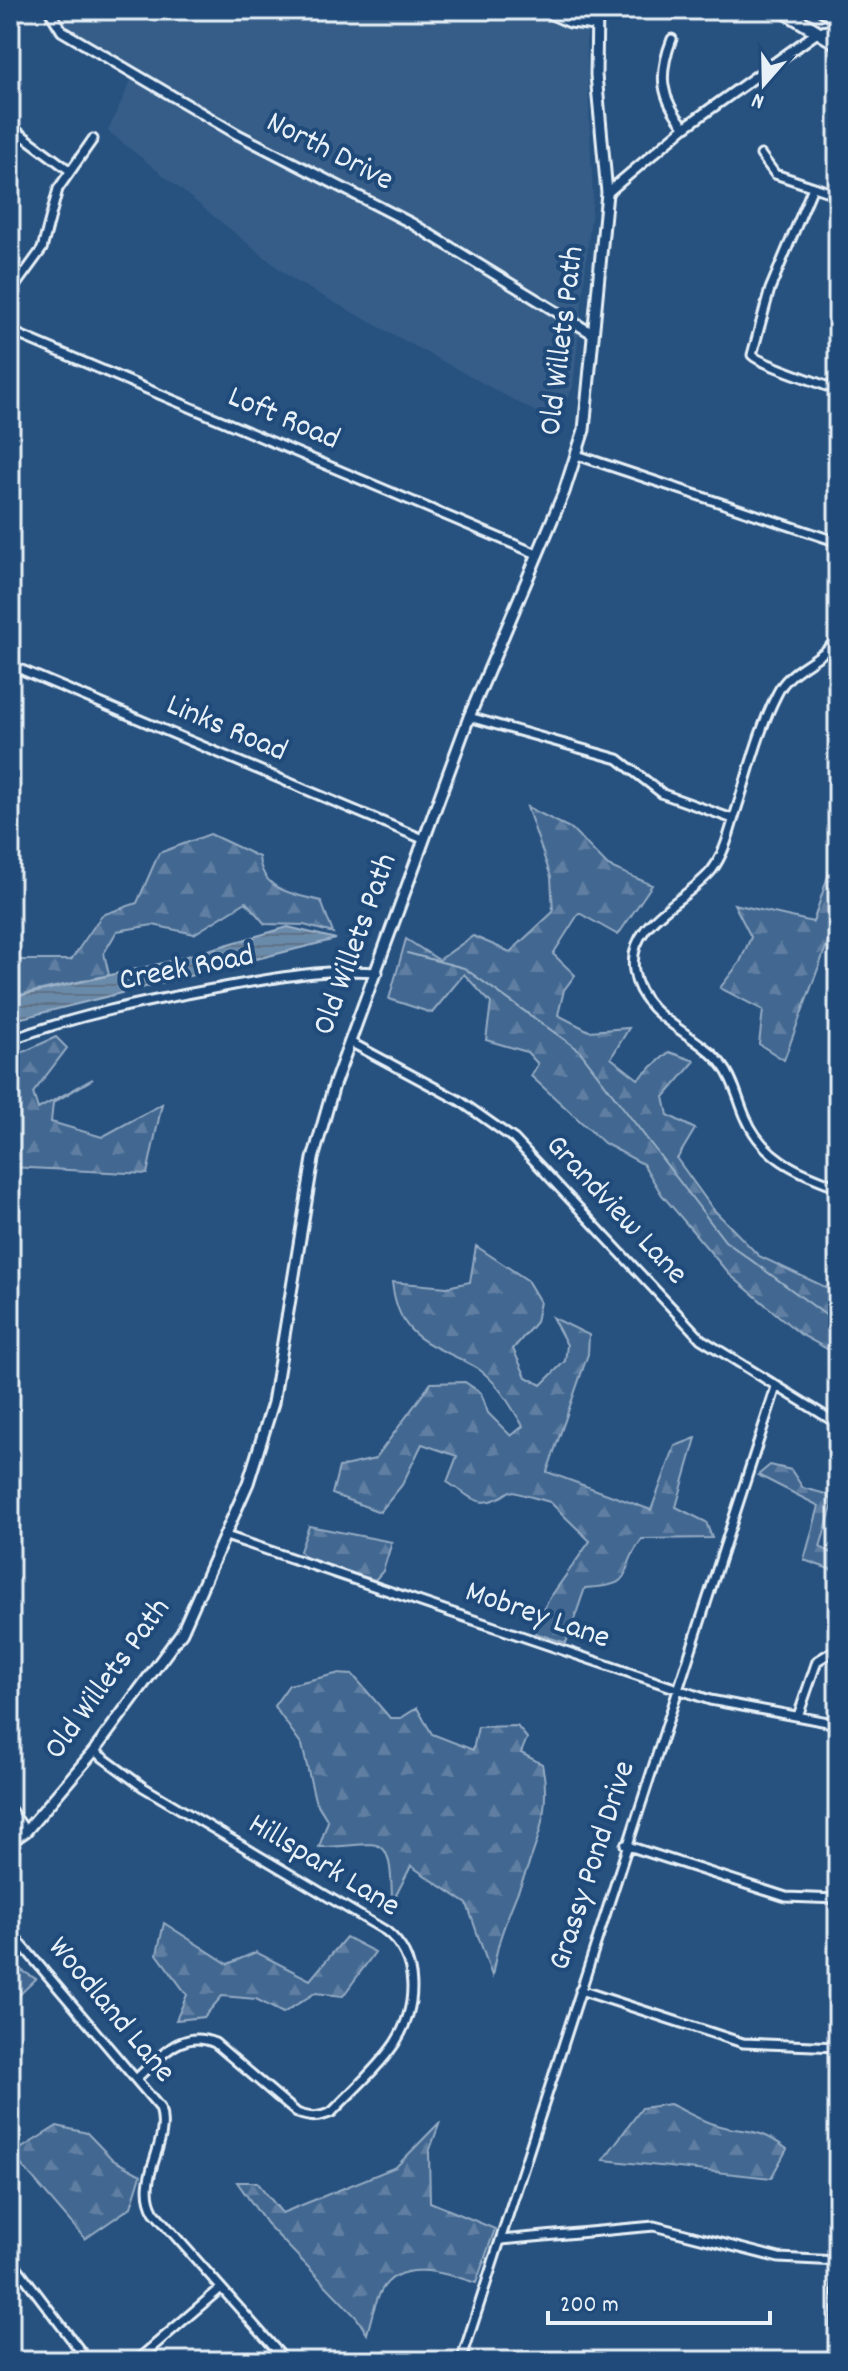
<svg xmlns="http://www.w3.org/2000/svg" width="848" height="2371" font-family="Dekko,sans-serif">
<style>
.built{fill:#355d88}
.forest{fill:url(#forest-firs);stroke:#96acc4;stroke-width:2}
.water{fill:url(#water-rules);stroke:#9db3c9;stroke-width:2}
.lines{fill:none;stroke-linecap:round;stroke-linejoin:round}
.stream{stroke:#9db3c9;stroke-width:2}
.minor-casing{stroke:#e8f1f8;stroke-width:13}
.tertiary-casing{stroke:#e8f1f8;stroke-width:14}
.secondary-casing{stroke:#e8f1f8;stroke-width:15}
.trunk-casing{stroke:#e8f1f8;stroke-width:17}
.minor{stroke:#1f4a7a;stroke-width:7}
.tertiary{stroke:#1f4a7a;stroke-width:8}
.secondary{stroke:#1f4a7a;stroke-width:9}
.trunk{stroke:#1f4a7a;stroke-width:11}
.labels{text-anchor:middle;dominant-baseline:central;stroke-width:8;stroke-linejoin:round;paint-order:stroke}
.street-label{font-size:32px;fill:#e8f1f8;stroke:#1f4a7a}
</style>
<defs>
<pattern id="forest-firs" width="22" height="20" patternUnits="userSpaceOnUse" patternTransform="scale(2)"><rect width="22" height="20" fill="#436891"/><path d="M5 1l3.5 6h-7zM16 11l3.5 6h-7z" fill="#5e7ea1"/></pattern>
<pattern id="water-rules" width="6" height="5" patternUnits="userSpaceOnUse" patternTransform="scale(2)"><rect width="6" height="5" fill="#6b8aaa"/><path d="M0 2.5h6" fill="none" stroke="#5e7388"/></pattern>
</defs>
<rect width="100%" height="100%" fill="#27517f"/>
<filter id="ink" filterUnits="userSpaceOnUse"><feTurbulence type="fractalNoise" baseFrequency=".0125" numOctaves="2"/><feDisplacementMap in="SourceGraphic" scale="16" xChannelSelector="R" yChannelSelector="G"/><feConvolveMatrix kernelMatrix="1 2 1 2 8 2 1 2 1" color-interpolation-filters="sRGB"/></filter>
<g filter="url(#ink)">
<path class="built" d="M43 10H591L586 42 593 198 573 388 554 422 293 280 108 131 132 78 53 34Z"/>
<path class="forest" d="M527 807 572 829 608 866 652 885 618 935 579 913 553 954 575 975 564 990 558 1015 589 1031 629 1028 611 1058 638 1079 669 1052 695 1061 664 1097 668 1115 695 1129 677 1159 713 1209 759 1256 838 1293V1355L800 1334 729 1274 662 1195 643 1164 604 1143 531 1076 538 1064 527 1052 486 1040 491 1003 464 974 432 1013 389 999 406 939 439 960 473 936 510 952 553 912 551 877Z
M210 834 259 857C262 891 293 894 321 901L333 933 304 925 265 924 246 902 194 934 153 925 117 931 104 953 109 975 10 997V960H71L102 915 137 903 159 853Z
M838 845V915L784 1060 759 1044 763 1010 720 988 740 962 751 937 734 904 813 922Z
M56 1037 67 1048 33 1093 38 1109 93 1079 53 1103 51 1122 102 1137 162 1104 147 1174 10 1167V1058Z
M476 1246 527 1280 540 1302 536 1322 513 1349 526 1377 541 1385 565 1361 567 1345 552 1317 589 1335 588 1354 547 1472 651 1510 675 1446 696 1438 676 1507 706 1522 712 1538 642 1539C615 1575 640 1585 585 1588L566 1643 535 1633 547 1602 590 1541 550 1502 510 1491C481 1512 474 1499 447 1482L457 1456 422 1444 402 1485 380 1512 332 1494 339 1467 375 1459 431 1383 465 1382 481 1393 488 1413 511 1436 523 1426C511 1406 497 1381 477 1368 432 1342 399 1343 392 1282L447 1287 470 1282Z
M770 1465 791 1470 803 1488 830 1495 832 1507 820 1547 838 1556V1572L804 1560 819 1506 758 1475Z
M309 1526 392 1542 383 1571 375 1580 305 1558 300 1551Z
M336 1674 353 1675 390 1718H401L417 1708 432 1734 473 1750 478 1727 517 1726 527 1738 521 1753 542 1764C556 1824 520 1878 502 1933 497 1946 495 1962 492 1976L467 1904 411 1866 392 1903C391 1825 381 1847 319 1847L328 1821 315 1800 302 1745 274 1706 289 1685Z
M164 1923 228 1964 256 1952 310 1980 346 1937 375 1952 343 1996 315 1993 283 2013 256 1999 222 1996 204 2017 176 2020 187 1995 157 1954Z
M11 1964 36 1979 10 2004V1967Z
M670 2104C685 2111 701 2121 716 2125 748 2134 757 2126 787 2149L771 2178 603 2160 642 2108Z
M440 2122 429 2152 430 2202 495 2229 476 2283C448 2274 400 2257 381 2291 374 2303 371 2320 367 2334L357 2318 266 2223 237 2182H257L282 2213 396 2167Z
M57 2126 87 2133 113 2160 141 2175 131 2207 85 2239 10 2152V2144L17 2151Z"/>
<path class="water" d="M288 927 336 939 10 1021V998L163 963Z"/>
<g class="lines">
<path class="stream" d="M348 940 356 937
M407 953 464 968 579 1050 725 1241 838 1324"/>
<defs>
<path id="minor" d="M540 10 570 23 595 26
M672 39C658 74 660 98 685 127
M10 126 69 170
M761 155 775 174 838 195
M813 187 770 289 752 355C760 364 820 382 838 391
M10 293 42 249 58 189 93 139
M10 331 537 554
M577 455 838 542
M838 637C822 662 790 666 777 694 758 731 748 775 735 814 729 834 724 854 712 870 686 902 626 922 634 971 641 1019 697 1032 723 1066 734 1080 738 1100 745 1116 763 1159 797 1171 838 1187
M10 665 423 839
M469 717 618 759 663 794 733 819
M10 1040C77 1015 143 1002 213 989 268 979 321 968 378 972
M350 1042 460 1101 514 1139 701 1339 838 1424
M226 1536 710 1700 838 1724
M798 1716 817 1661 830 1653
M94 1751 143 1787 386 1931C420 1958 418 2007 395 2043 378 2068 353 2090 332 2112 318 2118 311 2118 297 2113L215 2043C182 2028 160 2057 137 2078
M10 1809 26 1831
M625 1845 786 1897 838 1899
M10 1931 160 2108C172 2144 134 2178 154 2212L286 2361
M580 1990 743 2043 838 2047
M501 2240 654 2226 779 2258 838 2261
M10 2258 88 2361
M136 2361 221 2288
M461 2361 776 1387"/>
<path id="tertiary" d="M49 10 62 31 237 134 411 223 593 334
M607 193 685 127 818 32 838 29
M835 2361 838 2261"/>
<path id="secondary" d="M10 1842 26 1831 94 1751 182 1632 248 1483 273 1403 313 1159 334 1085 469 717 564 492 584 430 607 193 596 75 597 10"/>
<path id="trunk" d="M782 10 838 44
M823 10 838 19"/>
</defs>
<use href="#minor" class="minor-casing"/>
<use href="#tertiary" class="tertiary-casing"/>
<use href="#secondary" class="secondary-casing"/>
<use href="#trunk" class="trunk-casing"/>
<use href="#minor" class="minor"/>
<use href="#tertiary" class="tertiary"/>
<use href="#secondary" class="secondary"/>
<use href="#trunk" class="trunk"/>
</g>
</g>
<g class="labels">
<g class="street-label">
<text transform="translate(329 153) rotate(27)">North Drive</text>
<text transform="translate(564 341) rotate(-83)">Old Willets Path</text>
<text transform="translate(283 420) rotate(23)">Loft Road</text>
<text transform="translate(226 730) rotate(23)">Links Road</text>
<text transform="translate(357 945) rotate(-70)">Old Willets Path</text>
<text transform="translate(187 970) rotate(-11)">Creek Road</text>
<text transform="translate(615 1211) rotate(47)">Grandview Lane</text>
<text transform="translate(537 1617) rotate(19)">Mobrey Lane</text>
<text transform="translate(109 1680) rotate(-54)">Old Willets Path</text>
<text transform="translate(594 1866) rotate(-72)">Grassy Pond Drive</text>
<text transform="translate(323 1867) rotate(31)">Hillspark Lane</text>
<text transform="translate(110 2011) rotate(50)">Woodland Lane</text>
</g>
</g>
<rect width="848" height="2371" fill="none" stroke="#1f4a7a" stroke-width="40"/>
<rect x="20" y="20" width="808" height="2331" fill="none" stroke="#e8f1f8" stroke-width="3" filter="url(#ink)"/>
<g transform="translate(764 84) rotate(200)" stroke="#1f4a7a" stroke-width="6" paint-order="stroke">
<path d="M0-6L14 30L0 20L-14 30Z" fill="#e8f1f8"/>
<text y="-12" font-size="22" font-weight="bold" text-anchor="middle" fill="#e8f1f8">N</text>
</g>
<path d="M548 2311v12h222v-12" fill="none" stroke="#e8f1f8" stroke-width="4"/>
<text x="560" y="2311" font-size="24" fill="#e8f1f8" stroke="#1f4a7a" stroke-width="6" paint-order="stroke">200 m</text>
</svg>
